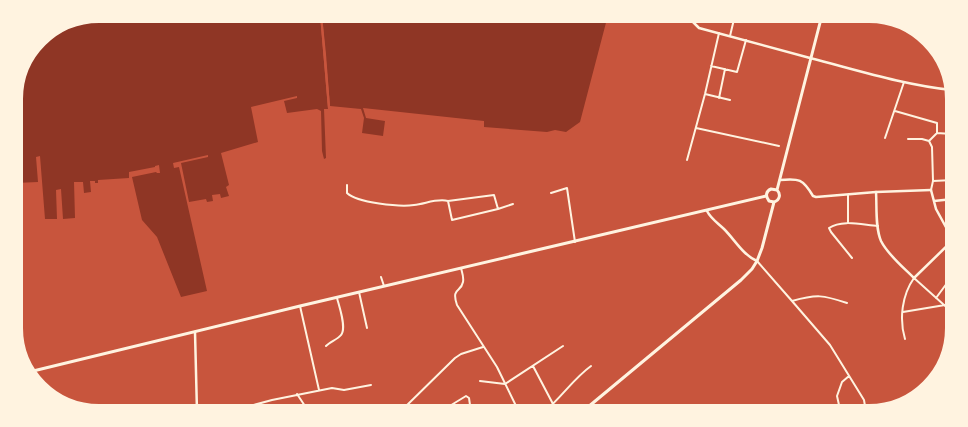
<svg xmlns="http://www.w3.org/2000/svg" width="968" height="427" font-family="Inter,sans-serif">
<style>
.water{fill:#8f3625}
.pier{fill:#c8553d}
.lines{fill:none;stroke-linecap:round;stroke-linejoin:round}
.minor{stroke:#fff3e0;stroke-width:2}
.tertiary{stroke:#fff3e0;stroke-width:2.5}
.secondary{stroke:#fff3e0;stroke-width:2.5}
.primary{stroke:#fff3e0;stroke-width:3}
.trunk{stroke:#fff3e0;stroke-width:3}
.rim{fill:none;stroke:#fff3e0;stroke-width:2}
</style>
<rect width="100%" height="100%" fill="#c8553d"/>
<path class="water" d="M99 15H320L328 109H324L326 158 324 159 322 151 321 111 317 109 287 113 284 101 297 98V96L251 107 258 142 221 153 229 185 226 187 229 196 221 198 220 194 212 195 213 201 207 202 206 199 189 202 181 163 208 157V155L173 163 174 168 179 167 207 291 181 297 157 237 142 220 132 177 156 172 157 173H160L159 165 155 166V167L129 172V178L98 180V183H95V181H90L91 192 84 193 83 182H74L75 218 63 219 61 189 56 190 57 219H45L40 156 36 157 38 182 15 183V93L24 62 43 36 67 21Z
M322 15H608L580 122 566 132 555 130 547 132 484 127V121L363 108 366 118 385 121 383 136 362 133 364 118 361 109 330 106Z"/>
<path class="pier" d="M320 15H322L326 54 330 106 328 109Z"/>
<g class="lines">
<path class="minor" d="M730 36 735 15
M711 66 737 72 746 40
M705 94 730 100
M719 98 725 69
M895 111 937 123V133L929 141
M696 128 779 146
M937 133 952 134
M885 138 904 82
M908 139H922L929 141 932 147 933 181
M687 160 705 94 719 33
M347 185V193C357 203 400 207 414 205 425 204 437 198 448 201L494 195 498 209 513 204
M931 190 933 181 953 180
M551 193 567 188 575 242
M848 195V223
M448 201 452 220 498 209
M852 258 831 232 829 228C842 219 863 225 878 226
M757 261 792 301C817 294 823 295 847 303
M461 268C462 272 464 277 463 282 461 293 451 287 457 305L497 367 519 412
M381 277 384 286
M359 292 367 328
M936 298 953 275
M792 301 830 345 864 400 866 412
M300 306 319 390
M903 312 945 305
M905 339C899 319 902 295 914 278L953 313
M326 346C330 342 338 339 341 335 347 328 339 306 337 298
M533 366 553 404
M480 381 505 384 563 346
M297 394 309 412
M448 407 466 396 469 398 471 412
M156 412 180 409 200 412
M219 412 239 409 272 400 332 388 344 390 371 385
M400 412 455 358 461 354 483 347
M482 412 494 406 516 408
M544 412C561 398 573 379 591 366
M698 412V411
M844 412 839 405 837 396 842 382 849 376"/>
<path class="tertiary" d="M693 15 692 21 699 28 810 58
M876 192C877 207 875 227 881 241 888 255 903 267 914 278L953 240 936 209 931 190
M934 201 953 199"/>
<path class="secondary" d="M810 58C857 70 904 85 952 90
M780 180C799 178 803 179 813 196L816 197 876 192 931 190
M707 211C711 219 718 223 724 229 735 240 743 255 757 261
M195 332 197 412"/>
<path class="primary" d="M29 372 300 306 766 196"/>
<path class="trunk" d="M774 202 769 201C765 196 766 191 771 189L777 190
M582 412 741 280 752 269 757 261 762 248 774 202C780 200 781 194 777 190L822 15"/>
</g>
<path d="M0 0H968V427H0ZM99 22H869A77 77 0 0 1 946 99V328A77 77 0 0 1 869 405H99A77 77 0 0 1 22 328V99A77 77 0 0 1 99 22Z" fill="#fff3e0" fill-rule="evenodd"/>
<path class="rim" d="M99 22H869A77 77 0 0 1 946 99V328A77 77 0 0 1 869 405H99A77 77 0 0 1 22 328V99A77 77 0 0 1 99 22Z"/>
</svg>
